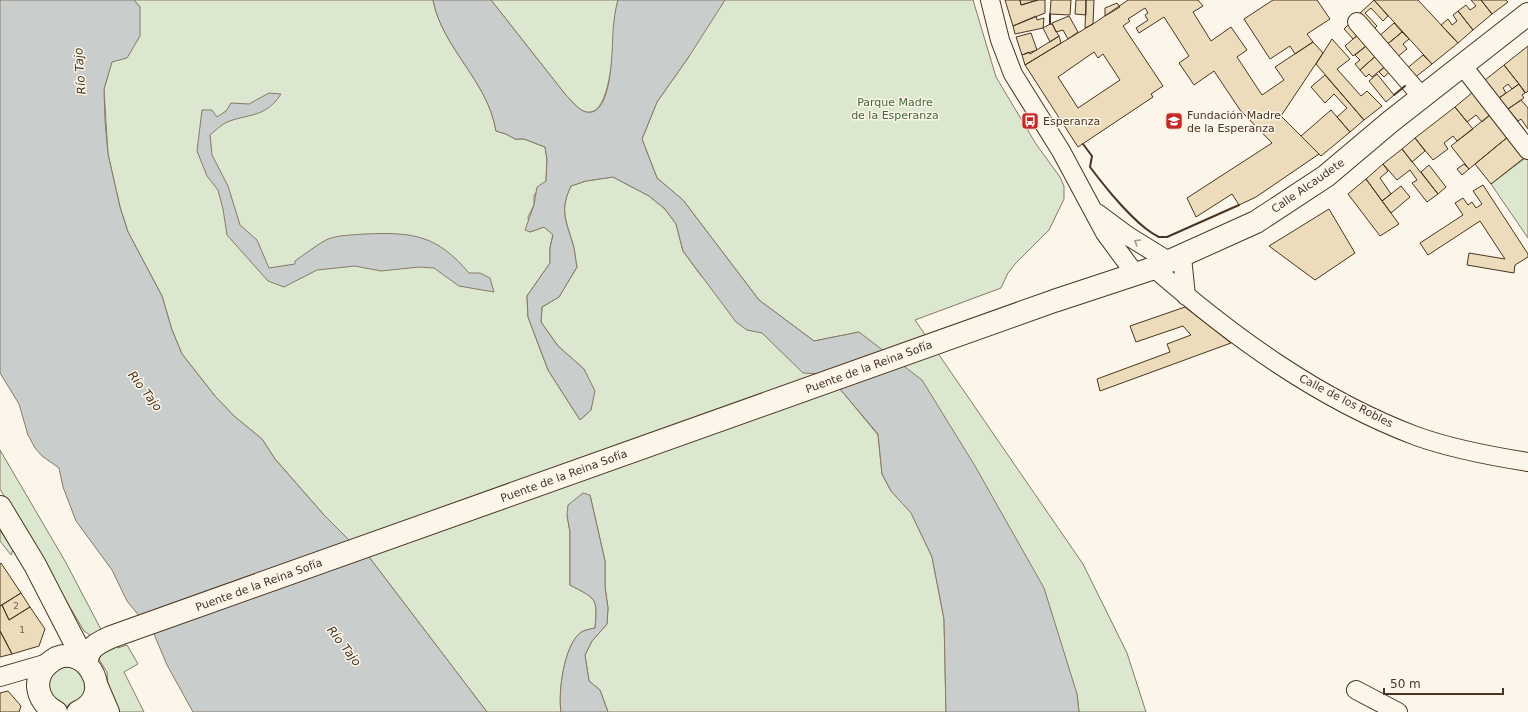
<svg xmlns="http://www.w3.org/2000/svg" width="1528" height="712" font-family="'DejaVu Sans',sans-serif">
<style>
.green{fill:#dce7d0;stroke:#887966}
.water{fill:#c9cecd;stroke:#887966}
.building{fill:#ecdcbc;stroke:#4a3520;fill-rule:evenodd}
.lines{fill:none;stroke-linecap:round;stroke-linejoin:round}
.minor-casing{stroke:#4a3520;stroke-width:20}
.major-casing{stroke:#4a3520;stroke-width:24}
.minor{stroke:#fbf6e9;stroke-width:18}
.major{stroke:#fbf6e9;stroke-width:22}
.wall{stroke:#4a3520;stroke-width:2}
.oneway{stroke:#a29684}
.labels{text-anchor:middle;dominant-baseline:central;stroke-width:3;stroke-linejoin:round;paint-order:stroke}
.number-label{font-size:9px;fill:#725f47}
.park-label{font-size:11px;fill:#436837;stroke:#fbf6e9}
.poi-label{font-size:11px;fill:#4a3520;stroke:#fbf6e9;text-anchor:start}
.street-label{font-size:11px;fill:#4a3520;stroke:#fbf6e9}
.water-label{font-size:12px;font-style:italic;fill:#4a3520;stroke:#fbf6e9}
</style>
<rect width="100%" height="100%" fill="#fbf6e9"/>
<path class="green" d="M134 0H433C442 48 488 81 496 131L506 134 515 139H524L545 147 547 159 546 181 534 195V205L528 217 530 232 544 227 553 234 550 248V263L527 296 528 317 548 370 580 420 591 410 584 369 558 346 541 322 542 307 559 297 577 267C575 258 575 249 572 241 565 218 560 209 571 186L586 181 613 177 649 196 665 209 676 224 683 251 699 273 747 330 762 332 803 372 823 374 840 389 878 435 882 474 891 491 911 512 932 557 944 619 946 712H608L600 690 589 681 585 655 592 641 607 624 608 608 605 587V561L590 495 567 515 570 532V585C596 599 598 597 595 628 590 629 584 630 580 633 564 646 558 693 561 712H487L369 557 356 550 351 542 324 515 275 459 262 439 234 416 215 396 182 354 172 330 162 296 128 232 120 207 108 154 104 89 112 61 140 7Z
M491 0H618C613 18 616 118 586 112 578 110 571 100 565 94Z
M716 0H973L996 77 1036 144 1060 177 1064 186V199L1049 230 1015 264 1008 273 1001 288 915 320 1083 564 1127 653 1146 712H1079L1077 694 859 332 814 341 759 300 683 200 657 178 642 139 657 102 688 58Z
M1528 156V238L1491 184Z
M0 450 65 561 106 639 118 645V648L127 645 138 664 124 672 144 712H114L109 701 107 672 100 661 90 635 84 631 0 489Z
M0 530 13 550 11 555 0 541Z
M64 664 82 670 87 692 71 706H64L48 695 47 680Z"/>
<path class="water" d="M0 0H134L140 7V36L127 58 112 62 104 89 105 121 108 154 120 207 128 232 162 296 172 330 182 354 215 396 234 416 262 439 275 459 324 515 351 542 356 550 369 557 487 712H193L167 665 154 634 127 601 112 570 76 521 63 487 59 468 42 456 35 448 28 435 19 404 0 373Z
M433 0H491L565 94C571 100 578 110 586 112 613 118 612 46 613 31 614 20 615 10 618 0H725L688 58 657 102 642 139 657 178 683 200 759 300 814 341 859 332 922 380 975 466 1044 588 1077 694 1079 712H946L944 619 932 557 911 513 891 491 882 474 878 434 840 389 823 374 803 373 762 333 747 330 736 322 683 251 676 224 665 209 649 196 613 177 586 181 571 186C560 209 565 219 572 241 575 249 575 258 577 267L559 297 542 307 541 322 558 346 584 369 595 391 591 410 580 420 548 370 528 317 527 296 550 263V248L553 235 544 227 530 232 525 230 534 205 537 187 546 181 547 159 545 147 524 139H515L506 134 496 131C488 81 442 48 433 0Z
M269 93 281 94C265 119 247 113 225 123 220 126 215 131 210 135L212 155 228 186 240 225 257 240 269 268 295 264V261C305 254 315 246 326 240 336 235 353 235 365 234 413 232 437 235 469 273H480L490 278 494 292 459 286 434 268 419 267 381 271 355 266 317 270 284 287 268 281 227 235 223 209 218 190 207 176 197 151 202 110H212L217 117 226 111 231 103 249 104Z
M583 493 590 495 605 561V587L608 608 607 624 592 641 585 655 589 681 600 690 608 712H561C558 692 564 646 580 633 584 630 590 629 595 628 598 597 596 599 570 585V532L567 515 568 505Z"/>
<path class="building" d="M1005 0H1020L1021 5 1038 0H1045V13L1013 26Z
M1020 0H1038L1021 5Z
M1051 0H1071L1070 15 1050 14Z
M1076 0H1086V15L1075 14Z
M1086 0H1094L1093 24 1085 28Z
M1128 0H1198L1203 6 1193 12 1211 41 1231 27 1247 50 1237 57 1262 95 1284 80 1275 67 1313 42 1323 53 1281 116 1319 154 1256 197 1239 205 1232 194 1196 217 1187 198 1272 143 1240 110 1214 71 1194 85 1179 63 1189 56 1164 17 1139 33 1136 28 1148 20 1145 15 1148 13 1145 8 1128 19 1130 21 1123 26 1163 86 1151 94 1153 97 1078 147 1025 65 1096 22ZM1094 52 1098 58 1103 54 1120 80 1078 108 1058 77Z
M1273 0H1317L1330 19 1307 34 1313 42 1295 54 1290 46 1270 59 1244 19Z
M1374 0 1388 16 1383 21 1371 8 1365 13 1377 26 1371 32 1357 16Z
M1374 0H1418L1458 43 1432 64Z
M1471 0H1481L1492 14 1473 30 1458 11 1466 5 1470 10 1476 6Z
M1481 0H1506L1508 2 1492 14Z
M1117 3 1120 7 1105 16V8Z
M1458 11 1473 30 1458 43 1441 25 1448 19 1452 25 1457 21 1453 15Z
M1036 16 1037 20 1044 18 1043 28 1015 34 1013 26Z
M1069 16 1078 32 1068 39 1063 30 1056 32 1052 23Z
M1352 21 1361 32 1353 39 1344 29Z
M1394 23 1402 32 1384 47 1377 38Z
M1050 24H1052L1059 36 1050 42 1043 28Z
M1361 32 1370 43 1353 56 1345 46Z
M1402 32 1409 39 1403 44 1407 49 1395 59 1384 47Z
M1031 33 1037 50 1022 55 1016 37Z
M1059 36 1061 43 1025 65 1022 55 1029 52 1030 54Z
M1332 39 1350 59 1337 69 1361 96 1367 91 1382 106 1364 120 1316 64Z
M1370 43 1379 53 1360 70 1355 64 1360 60 1355 55Z
M1528 46V91L1526 93 1504 65Z
M1379 53 1388 64 1372 77 1369 74 1366 77 1360 70Z
M1423 55 1432 64 1413 79 1405 70Z
M1388 64 1393 69 1384 77 1379 72Z
M1504 65 1519 84 1512 89 1508 84 1503 88 1506 93 1499 98 1485 80Z
M1377 74 1394 95 1386 102 1369 81Z
M1325 75 1364 120 1350 132 1337 117 1347 108 1334 94 1325 103 1311 87Z
M1519 84 1525 93 1522 95 1524 98 1508 109 1499 98Z
M1473 92 1491 114 1482 122 1476 115 1467 122 1455 107Z
M1521 100 1528 108V129L1521 119 1518 121 1508 109Z
M1455 107 1473 129 1457 141 1453 136 1444 143 1448 149 1433 160 1415 138Z
M1331 110 1350 132 1321 156 1301 136Z
M1491 114 1509 136 1469 169 1451 146Z
M1509 136 1524 158 1491 184 1475 164Z
M1415 138 1425 151 1412 162 1402 149Z
M1402 149 1438 194 1427 202 1412 183 1417 180 1410 170 1397 180 1383 164Z
M1383 164 1388 171 1380 178 1391 194 1382 201 1366 179Z
M1464 164 1469 169 1462 175 1457 169Z
M1429 165 1446 187 1438 194 1421 172Z
M1366 179 1399 224 1380 236 1348 194Z
M1483 185 1528 254V257L1515 265 1514 273 1467 265 1469 253 1505 259 1480 221 1428 255 1420 243 1463 215 1455 203 1463 198 1468 205 1472 202 1476 208 1482 204 1473 191Z
M1401 186 1410 197 1391 213 1382 201Z
M1329 209 1355 253 1315 280 1269 246Z
M1185 307 1231 343 1100 391 1097 379 1170 352 1167 344 1191 335 1183 326 1136 342 1130 326Z
M1 563 21 593 0 606V564Z
M21 593 30 607 9 620 2 605Z
M2 605 9 620 30 607 45 629 39 646 12 654 0 631V606Z
M0 631 5 640 12 654 0 657Z
M8 691 21 706 19 712H0V693Z"/>
<g class="lines">
<defs>
<path id="minor" d="M990 0 1000 40 1013 74 1061 151 1105 233 1136 275
M1357 22 1422 97
M1462 65 1528 150
M1097 213 1128 236 1170 262
M1182 257 1186 296
M1154 268C1232 336 1318 399 1416 436 1452 449 1490 456 1528 462
M0 677 48 663
M1356 690 1398 712"/>
<path id="major" d="M0 507 35 565 85 662
M87 664C86 648 98 643 111 637L1054 301 1154 268 1256 222 1326 176 1390 122 1528 14
M96 684 108 712
M56 712C46 707 39 698 38 686 38 677 42 669 48 664 80 634 120 694 78 712"/>
</defs>
<use href="#minor" class="minor-casing"/>
<use href="#major" class="major-casing"/>
<use href="#minor" class="minor"/>
<use href="#major" class="major"/>
<path class="wall" d="M1050 24V14
M1394 95 1405 86
M1083 144 1092 156 1090 167C1105 187 1137 227 1159 237H1167L1239 205"/>
</g>
<defs><path id="oneway-chevron" d="M-2-3.5L2.5 0L-2 3.5" fill="none" stroke-width="1.6" stroke-linecap="round" stroke-linejoin="round"/></defs>
<use class="oneway" href="#oneway-chevron" transform="translate(1137 242) rotate(-149)"/>
<defs>
<symbol id="bus-square" viewBox="-11 -11 22 22"><rect x="-9" y="-9" width="18" height="18" rx="4" fill="#c62828" stroke="#fbf6e9"/><path d="M-5-6H5V4H4V6H2V4H-2V6H-4V4H-5ZM-3.5-4V0h7V-4ZM-3.5 1.2v1.5H-2V1.2ZM2 1.2v1.5H3.5V1.2Z" fill="#fff"/></symbol>
<symbol id="school-square" viewBox="-11 -11 22 22"><rect x="-9" y="-9" width="18" height="18" rx="4" fill="#c62828" stroke="#fbf6e9"/><path d="M0-5L7-2L0 1L-7-2ZM-4 1L0 2.5L4 1V4Q0 6-4 4Z" fill="#fff"/></symbol>
</defs>
<g fill-rule="evenodd">
<use href="#bus-square" x="1020" y="111" width="20" height="20"/>
<use href="#school-square" x="1164" y="111" width="20" height="20"/>
</g>
<g class="labels">
<g class="number-label">
<text x="16" y="606">2</text>
<text x="22" y="630">1</text>
</g>
<g class="park-label">
<text x="895" y="102">Parque Madre<tspan x="895" dy="13">de la Esperanza</tspan></text>
</g>
<g class="poi-label">
<text x="1187" y="115">Fundación Madre<tspan x="1187" dy="13">de la Esperanza</tspan></text>
<text x="1043" y="121">Esperanza</text>
</g>
<g class="street-label">
<text transform="translate(1308 186) rotate(-35)">Calle Alcaudete</text>
<text transform="translate(869 367) rotate(-20)">Puente de la Reina Sofía</text>
<text transform="translate(1346 401) rotate(27)">Calle de los Robles</text>
<text transform="translate(564 476) rotate(-20)">Puente de la Reina Sofía</text>
<text transform="translate(259 585) rotate(-20)">Puente de la Reina Sofía</text>
</g>
<g class="water-label">
<text transform="translate(80 71) rotate(-94)">Río Tajo</text>
<text transform="translate(145 391) rotate(52)">Río Tajo</text>
<text transform="translate(344 646) rotate(52)">Río Tajo</text>
</g>
</g>
<path d="M1384 688v6h119v-6" fill="none" stroke="#4a3520" stroke-width="2"/>
<text x="1390" y="688" font-size="12" fill="#4a3520" stroke="#fbf6e9" stroke-width="3" paint-order="stroke">50 m</text>
</svg>
